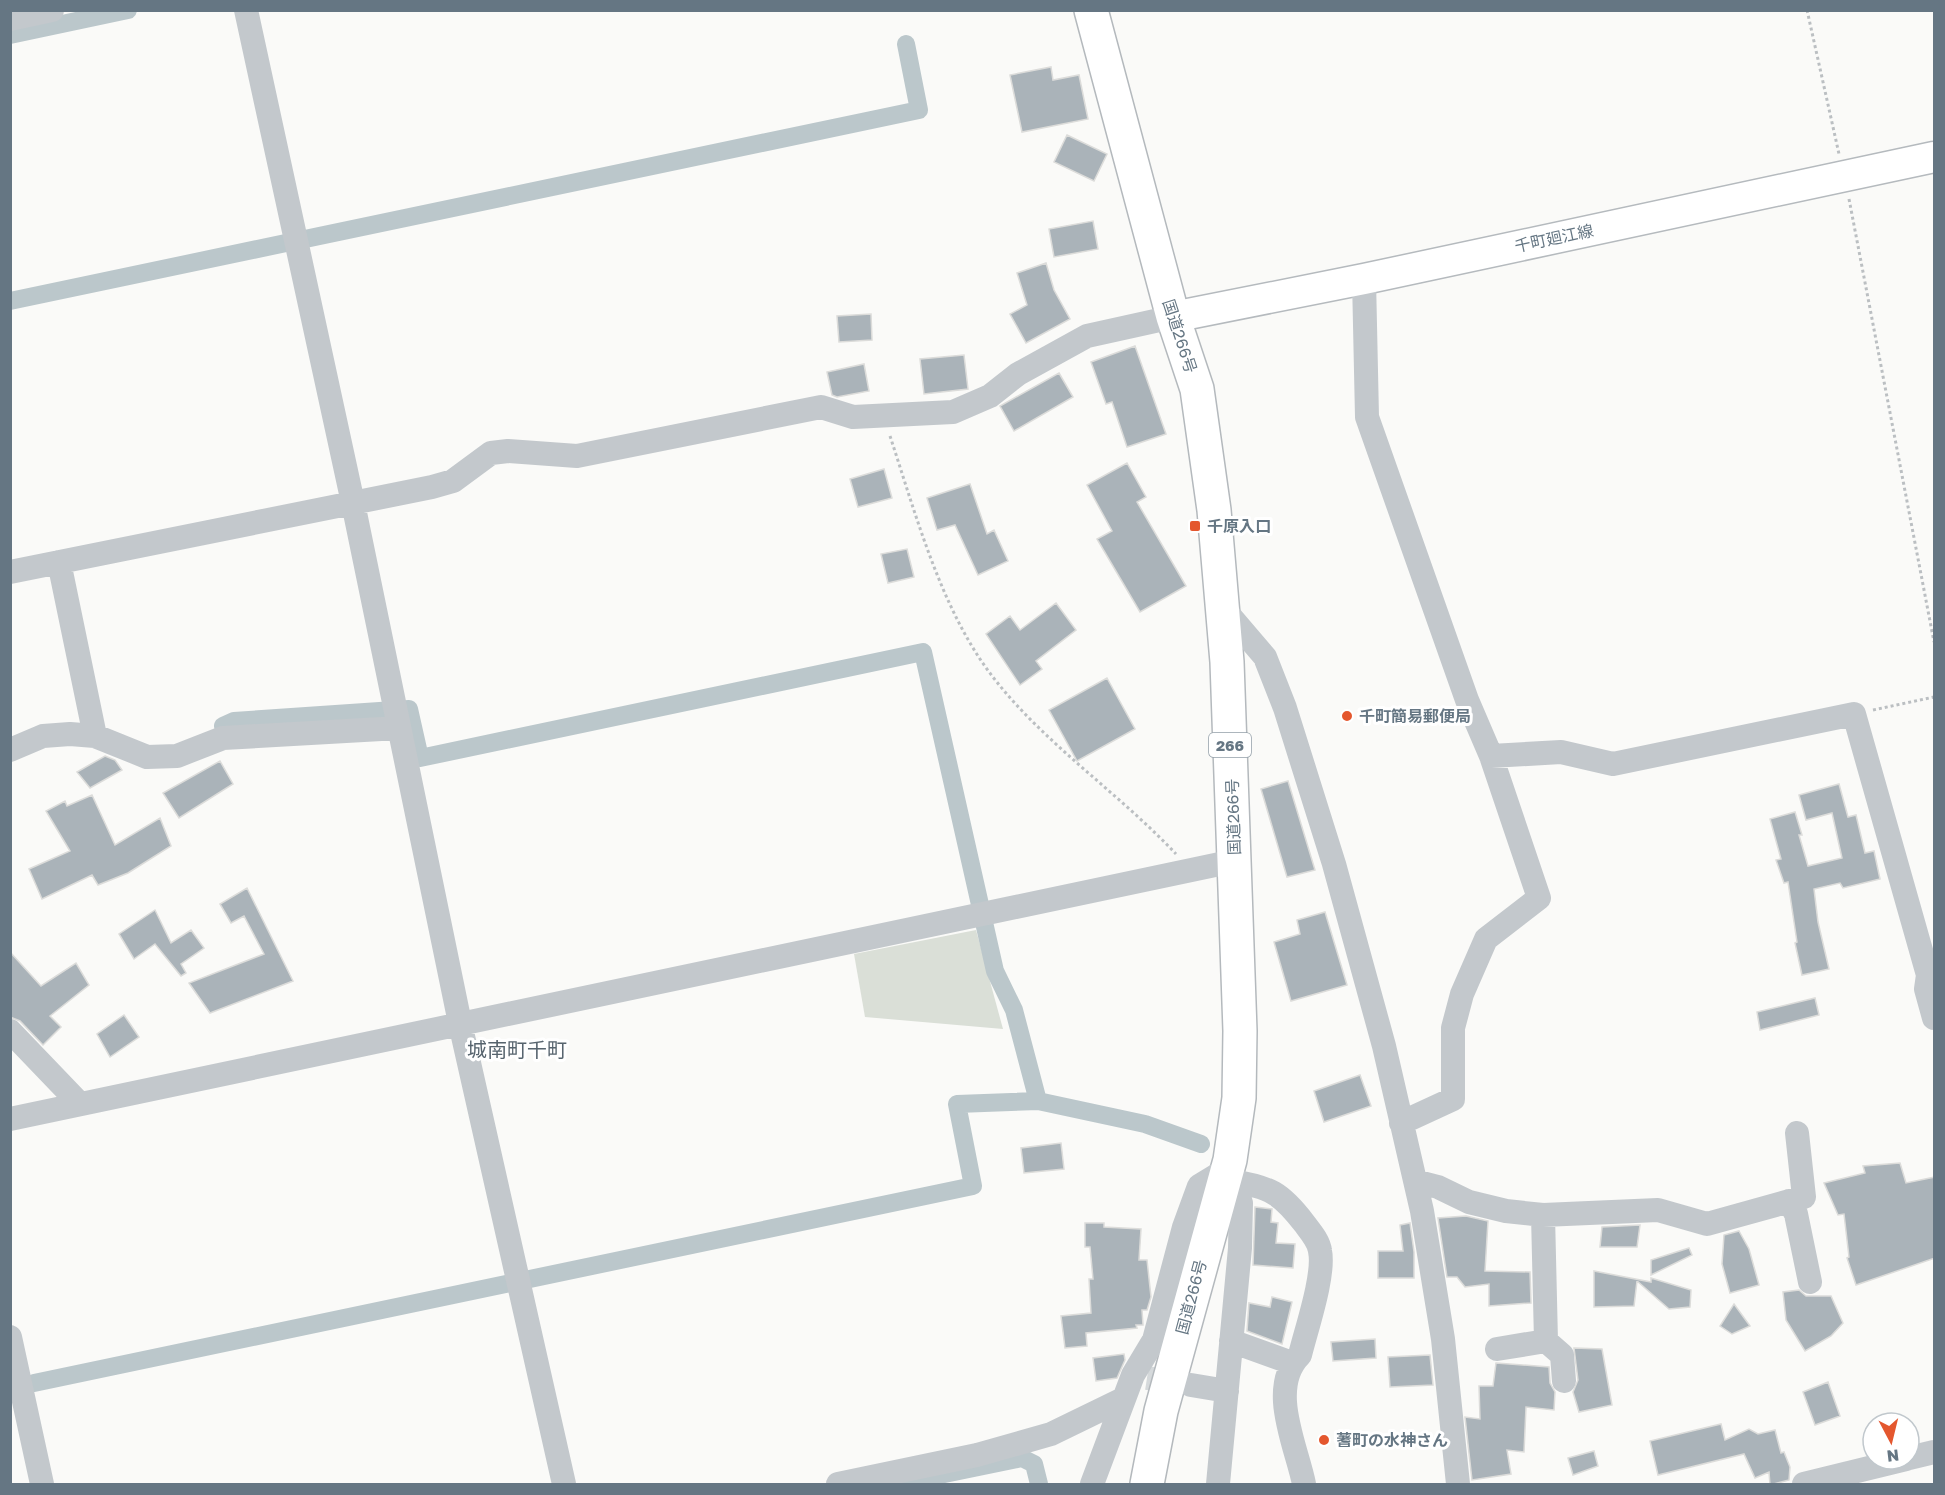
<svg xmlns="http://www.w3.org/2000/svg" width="1945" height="1495" font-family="'Golos Text','Noto Sans JP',sans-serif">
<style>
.green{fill:#dadfd7}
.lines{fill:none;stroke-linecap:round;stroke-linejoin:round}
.canal{stroke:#bbc7cb;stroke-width:18}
.building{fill:#aab3b9;stroke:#dcdcda;stroke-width:1.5}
.minor-tunnel{stroke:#d5d9db;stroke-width:24;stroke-dasharray:24 12;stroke-linecap:butt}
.major-casing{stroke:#b5babe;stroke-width:33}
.highway-casing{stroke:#b4b9bd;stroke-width:36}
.path{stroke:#bbbfc2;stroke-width:3;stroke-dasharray:3 3;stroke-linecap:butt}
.minor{stroke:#c3c8cc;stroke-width:24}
.major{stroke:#fff;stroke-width:30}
.highway{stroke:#fff;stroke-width:33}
.poi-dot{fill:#e4572e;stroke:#fff;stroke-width:2}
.labels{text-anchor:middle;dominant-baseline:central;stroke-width:6;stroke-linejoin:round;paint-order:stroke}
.shield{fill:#fff;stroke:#939fa8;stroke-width:1.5}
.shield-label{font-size:15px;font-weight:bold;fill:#657683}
.street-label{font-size:16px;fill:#657683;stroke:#fff}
.poi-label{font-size:16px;font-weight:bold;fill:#657683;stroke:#fff;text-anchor:start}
.quarter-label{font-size:20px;fill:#57646e;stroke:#fff}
</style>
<rect width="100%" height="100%" fill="#fafaf8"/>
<path class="green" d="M976 930 1003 1029 865 1017 854 954Z"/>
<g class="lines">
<path class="canal" d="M10 35 128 10
M10 301 919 110 906 44
M223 726 234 721 409 709 420 758 923 652 995 971 1014 1010 1038 1101
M34 1383 973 1186 957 1104 1038 1101 1145 1124 1201 1144
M896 1484 1022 1458 1034 1464 1039 1484"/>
</g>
<path class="building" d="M1051 67 1053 80 1079 75 1088 119 1022 132 1010 75Z
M1067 135 1107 154 1094 181 1054 162Z
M1093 221 1098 249 1054 257 1049 229Z
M1046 263 1054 290 1070 319 1026 343 1010 314 1027 305 1017 273Z
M871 314 872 340 839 342 837 316Z
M1135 346 1166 434 1127 447 1112 402 1106 404 1091 362Z
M964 355 968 389 924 394 920 359Z
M864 364 869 391 837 397 832 395 827 372Z
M1059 373 1073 397 1014 431 1000 406Z
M1127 463 1146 497 1137 502 1186 586 1140 612 1097 539 1112 531 1087 485Z
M884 469 892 498 858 507 850 479Z
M970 484 987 534 994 530 1008 561 978 575 955 525 937 530 927 498Z
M907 549 914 577 888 583 881 554Z
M1056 603 1076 630 1036 661 1042 669 1020 685 986 634 1010 616 1020 630Z
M1107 678 1135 729 1077 761 1049 710Z
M105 756 115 760 122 770 90 788 77 772Z
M220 761 233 784 179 818 163 793Z
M1288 781 1315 870 1287 877 1261 789Z
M1839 784 1848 817 1856 815 1865 853 1874 851 1880 879 1843 888 1840 883 1814 889 1818 922 1829 969 1802 975 1795 943 1797 942 1788 882 1784 883 1776 860 1781 859 1770 819 1795 812 1802 835H1799L1808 866 1842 858 1832 813 1806 820 1799 795Z
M92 795 115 845 160 818 171 846 128 873 98 885 92 875 42 899 29 869 70 851 46 811 65 801 67 806Z
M247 888 293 981 210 1013 189 983 264 954 244 916 231 923 220 904Z
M155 910 171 943 191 930 204 948 181 964 186 973 181 976 155 944 134 959 119 934Z
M1325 912 1347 985 1291 1001 1274 942 1300 934 1297 920Z
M10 952 41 986 76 963 89 985 50 1016 61 1027 43 1045 20 1021 10 1017Z
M1815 998 1819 1015 1760 1030 1757 1012Z
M124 1015 139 1037 110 1057 97 1034Z
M1360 1075 1371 1106 1324 1122 1314 1091Z
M1061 1143 1064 1169 1024 1173 1021 1148Z
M1900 1163 1906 1183 1935 1177V1258L1856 1285 1847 1258 1849 1257 1844 1214 1838 1215 1824 1183 1865 1173 1863 1166Z
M1255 1207 1272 1209 1271 1222 1278 1223 1276 1243 1295 1244 1293 1268 1253 1265Z
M1466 1216 1488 1221 1485 1271 1530 1272 1531 1303 1489 1306V1284L1465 1287 1457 1277H1447L1438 1218Z
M1085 1223H1104V1227L1141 1229 1139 1260H1147L1151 1297 1147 1310H1142L1143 1325H1136L1137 1328 1086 1333 1087 1346 1065 1348 1061 1316 1091 1313 1089 1279H1093L1090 1247H1085Z
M1410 1223 1414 1252V1278H1378V1251H1403L1400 1225Z
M1640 1225 1637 1247H1600L1602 1227Z
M1739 1231 1749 1249 1759 1285 1730 1293 1722 1264 1724 1235Z
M1689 1248 1692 1255 1651 1275V1260Z
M1594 1271 1651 1282V1278L1691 1290 1690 1307 1669 1309 1637 1281 1634 1306 1594 1307Z
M1799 1290 1806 1296H1831L1843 1323 1831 1336 1805 1351 1786 1320 1783 1292Z
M1272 1297 1292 1302 1282 1344 1247 1331 1249 1303 1270 1307Z
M1734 1304 1750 1326 1732 1334 1720 1326Z
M1375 1339 1376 1358 1333 1361 1331 1342Z
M1574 1348 1602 1349 1612 1405 1579 1412 1573 1392 1578 1380Z
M1124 1354 1125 1360 1117 1378 1096 1381 1093 1358Z
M1430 1355 1433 1385 1390 1387 1388 1357Z
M1496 1363 1549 1367 1550 1383 1555 1392 1554 1410 1526 1407 1524 1452 1507 1450 1511 1474 1472 1480 1465 1417 1480 1419 1479 1386H1493Z
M1828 1382 1840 1416 1815 1425 1803 1392Z
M1721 1424 1725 1440 1749 1429 1758 1434 1775 1430 1781 1453 1784 1452 1790 1467 1789 1480 1770 1485 1769 1472 1755 1478 1744 1454 1658 1475 1650 1441Z
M1594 1451 1598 1466 1573 1475 1568 1458Z"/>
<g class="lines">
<path class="minor-tunnel" d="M1147 1378 1185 1384"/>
<defs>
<path id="major" d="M1173 317 1364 279 1934 157"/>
<path id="highway" d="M1091 10 1173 317 1197 389 1214 510 1227 662 1240 1031 1239 1098 1230 1160 1161 1411 1147 1484"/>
</defs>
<use href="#major" class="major-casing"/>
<use href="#highway" class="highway-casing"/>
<path class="path" d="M1807 10 1839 154
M1849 199 1934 642
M890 436C914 509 937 594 980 659 1030 734 1114 788 1176 854
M1873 710 1934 697"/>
<path class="minor" d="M246 10 353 503 460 1023 564 1484
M10 19 52 10
M1364 279 1367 417 1467 700 1491 756 1539 898 1486 939 1462 994 1453 1028V1099L1401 1123
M59 562 95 736
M10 572 432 487 453 481 491 453 508 451 577 456 821 407 853 417 953 412 990 396 1018 374 1087 336 1173 317
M1224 609 1265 657 1285 708 1334 864 1384 1046 1422 1211 1443 1339 1458 1484
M10 750 43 736 70 734 95 736 147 757 177 756 223 738 399 728
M1491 756 1561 752 1613 764 1854 714 1928 975 1926 989 1934 1018
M10 1031 80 1104
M10 1119 1234 861
M1232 1181C1270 1187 1281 1193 1304 1223 1310 1231 1319 1241 1320 1251 1325 1275 1306 1330 1300 1355 1267 1388 1297 1447 1304 1484
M1415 1181 1438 1187 1469 1202 1506 1211 1543 1215 1658 1210 1707 1224 1804 1197 1797 1133
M1789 1201 1796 1214 1810 1282
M10 1337 42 1484
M1231 1341 1292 1363
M1546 1341 1562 1355 1564 1381
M1497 1349 1546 1341 1543 1215
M1191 1385 1227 1391
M1909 1458 1934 1452
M838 1484 977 1455 1051 1434 1123 1399
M1092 1484 1133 1375 1154 1340 1184 1227 1199 1186 1227 1169 1241 1203 1240 1248 1218 1484
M1804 1484 1906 1459"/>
<use href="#major" class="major"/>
<use href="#highway" class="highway"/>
</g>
<g class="poi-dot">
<rect x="1189" y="520" width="12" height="12" rx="3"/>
<circle cx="1347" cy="716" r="6"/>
<circle cx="1324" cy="1440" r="6"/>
</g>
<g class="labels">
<rect class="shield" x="1209" y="733" width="42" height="24" rx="4.5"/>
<g class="shield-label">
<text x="1230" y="745">266</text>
</g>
<g class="street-label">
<text transform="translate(1554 238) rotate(-12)">千町廻江線</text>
<text transform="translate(1180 336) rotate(72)">国道266号</text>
<text transform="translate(1233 817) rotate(-92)">国道266号</text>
<text transform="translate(1191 1297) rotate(-75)">国道266号</text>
</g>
<g class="poi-label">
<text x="1207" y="526">千原入口</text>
<text x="1359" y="716">千町簡易郵便局</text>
<text x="1336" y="1440">蓍町の水神さん</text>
</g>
<g class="quarter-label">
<text x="517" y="1049">城南町千町</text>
</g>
</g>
<rect width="1945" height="1495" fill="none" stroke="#657683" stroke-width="24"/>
<g transform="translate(1891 1441) rotate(173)"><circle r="28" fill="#ffffff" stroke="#c1c8cd" stroke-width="1.5"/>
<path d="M0-4.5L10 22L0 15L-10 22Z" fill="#e4572e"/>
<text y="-9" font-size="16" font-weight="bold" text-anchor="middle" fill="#657683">N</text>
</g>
</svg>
